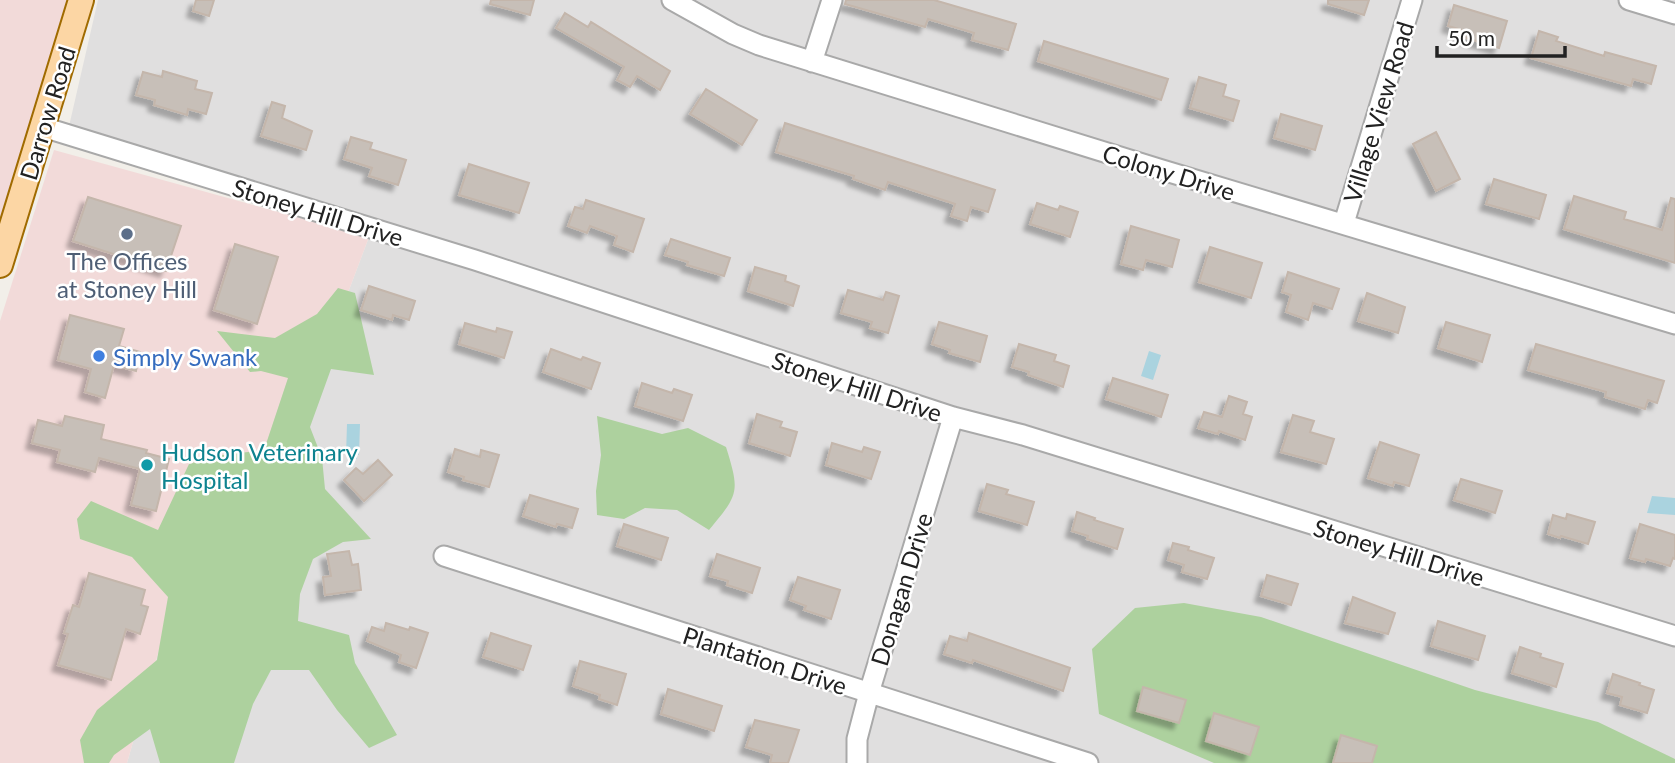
<svg xmlns="http://www.w3.org/2000/svg" width="1675" height="763" font-family="Lato,sans-serif">
<style>
.residential{fill:#e0dfdf}
.commercial{fill:#f2dad9}
.forest{fill:#add19e}
.water{fill:#aad3df}
.building{fill:#c7bfb8;stroke:#c4b6ab;stroke-width:2;filter:url(#shadow)}
.lines{fill:none;stroke-linecap:round;stroke-linejoin:round}
.minor-casing{stroke:#a9a9a9;stroke-width:23}
.major-casing{stroke:#a06b00;stroke-width:28}
.minor{stroke:#fff;stroke-width:19}
.major{stroke:#fcd6a4;stroke-width:24}
.service-dot{fill:#5c6f8a;stroke:#fff;stroke-width:2.5}
.shop-dot{fill:#3f7fe0;stroke:#fff;stroke-width:2.5}
.culture-dot{fill:#0f9aa8;stroke:#fff;stroke-width:2.5}
.labels{text-anchor:middle;dominant-baseline:central;stroke-width:5;stroke-linejoin:round;paint-order:stroke}
.street-label{font-size:24px;fill:#222;stroke:#fff}
.service-label{font-size:24px;fill:#4e5e75;stroke:#fff}
.shop-label{font-size:24px;fill:#366cbe;stroke:#fff;text-anchor:start}
.culture-label{font-size:24px;fill:#0d838f;stroke:#fff;text-anchor:start}
</style>
<defs>
<filter id="shadow"><feDropShadow dx="-6" dy="6" stdDeviation="2" flood-color="#0004"/></filter>
</defs>
<rect width="100%" height="100%" fill="#f2efe9"/>
<path class="residential" d="M98 0H1675V763H127L178 583 275 486 372 229 67 135Z"/>
<path class="commercial" d="M0 0H69L0 246Z
M54 150 369 237 275 486 178 583 127 763H0V321Z"/>
<path class="forest" d="M338 288 355 293 374 375 331 369 310 427 322 458 325 489 371 539 343 542 313 559 300 594 298 621 349 635 355 663 397 735 369 748 337 710 309 670H271L253 704 234 763H160L150 729 114 755 109 763H84L80 740 97 710 157 660 168 597 132 557 80 539 77 519 91 501 158 530 189 464 216 456 264 450 288 378 261 371 250 372 217 331 275 338 317 314Z
M597 416 662 434 688 428 726 447C740 492 739 494 709 530L677 510 645 508 624 519 597 515 596 491 601 455Z
M1184 603 1261 617 1475 690 1598 722 1675 759V763H1214L1099 714 1092 649 1135 608Z"/>
<path class="water" d="M1149 351 1161 355 1153 380 1141 376Z
M347 424H360L359 455H357V459H349V455H346Z
M1652 496 1675 498V515L1647 513Z"/>
<path class="building" d="M196 0H214L209 16 193 11Z
M491 0H534L530 15 490 4Z
M846 0H934L1016 24 1008 50 972 40 974 33 928 19 925 27 845 4Z
M1328 0H1369L1364 15 1328 4Z
M1454 5 1507 21 1499 48 1460 36 1462 30 1448 26Z
M565 13 588 27 591 22 670 71 660 90 637 76 630 87 617 80 624 67 556 28Z
M1539 31 1558 37 1556 41 1604 56 1605 52 1656 66 1651 84 1633 79 1631 86 1531 58Z
M1044 41 1168 79 1161 100 1038 61Z
M163 71 197 81 195 89 212 93 206 114 188 109 187 115 154 105 155 100 136 95 143 72 162 77Z
M1199 77 1226 85 1223 96 1239 101 1233 121 1190 108Z
M706 89 757 120 742 145 690 114Z
M272 102 285 106 282 118 312 131 306 150 261 136Z
M1281 114 1322 126 1315 150 1274 138Z
M785 123 995 190 988 212 971 207 967 221 951 216 955 204 888 182 885 190 853 179 854 176 776 152Z
M1436 132 1460 179 1436 191 1413 144Z
M351 137 372 143 370 149 406 160 398 185 369 176 372 168 344 159Z
M469 164 529 183 519 213 459 195Z
M1494 179 1546 195 1539 219 1486 204Z
M1574 196 1626 212 1624 219 1662 230 1671 198 1675 199V263L1564 229Z
M88 197 181 226 166 271 73 241Z
M586 200 644 219 633 252 614 245 617 236 590 226 587 233 568 226 575 207 583 209Z
M1037 203 1058 210 1060 206 1078 212 1070 237 1030 224Z
M1131 226 1179 240 1172 267 1146 260 1143 270 1121 264Z
M671 239 730 258 724 276 687 265 688 262 665 255Z
M235 244 278 257 257 324 214 310Z
M1210 247 1262 263 1251 298 1199 282Z
M755 267 786 276 785 281 799 286 793 306 748 291Z
M1288 272 1339 289 1332 309 1313 303 1308 320 1286 312 1291 295 1282 292Z
M369 286 415 301 409 320 393 315 392 320 361 310Z
M848 290 883 300 886 292 899 296 888 333 870 328 872 322 841 313Z
M1367 293 1405 307 1398 333 1358 321Z
M70 315 124 329 119 346 140 352 136 371 114 365 105 398 85 392 91 369 58 360Z
M939 322 987 336 980 362 949 353 950 350 932 344Z
M1446 322 1490 335 1482 362 1438 348Z
M465 323 496 332 497 328 512 332 504 358 459 344Z
M1019 344 1056 355 1054 361 1069 366 1063 387 1028 375 1029 372 1012 367Z
M1536 344 1664 381 1657 403 1648 400 1645 409 1605 397 1606 392 1528 370Z
M551 349 581 360 583 357 600 363 591 389 543 372Z
M1113 378 1168 395 1161 417 1106 399Z
M642 383 672 393 674 389 692 395 683 421 635 406Z
M1229 396 1247 402 1243 414 1252 417 1245 440 1219 431 1218 434 1198 428 1204 412 1222 417Z
M757 414 782 422 780 427 797 432 790 456 749 443Z
M1293 415 1314 421 1310 432 1334 439 1326 464 1281 452Z
M65 416 104 425 101 439 147 450 146 453 169 459 156 511 131 505 140 469 99 458 95 472 57 462 60 450 32 443 38 420 62 426Z
M1380 442 1419 455 1409 486 1394 482 1393 486 1368 478Z
M832 443 862 452 864 447 880 452 871 479 826 465Z
M455 449 480 457 481 450 499 455 489 487 463 480 464 477 448 472Z
M378 460 392 475 364 501 344 480 356 468 363 474Z
M1461 479 1502 491 1495 513 1454 500Z
M987 484 1008 490 1006 494 1034 502 1027 525 979 511Z
M530 495 578 509 572 528 557 524 556 527 523 516Z
M1077 512 1095 518 1094 520 1123 529 1117 549 1087 539 1088 536 1072 531Z
M1567 514 1595 522 1588 544 1561 536 1560 538 1548 534 1553 515 1566 519Z
M624 524 668 538 661 560 617 546Z
M1640 524 1675 535V559L1673 558 1670 566 1646 559 1645 562 1630 558Z
M1173 543 1189 547 1188 550 1214 558 1207 579 1182 572 1184 565 1168 560Z
M349 551 352 565 358 564 361 590 325 595 323 577 331 576 327 554Z
M717 554 760 568 752 593 727 585 728 581 710 576Z
M89 573 145 590 141 605 148 607 140 634 126 629 111 680 58 665 68 634 64 633 73 605 79 607Z
M1267 575 1298 584 1291 605 1261 596Z
M798 577 840 590 831 619 804 610 806 606 790 600Z
M1353 597 1395 613 1388 634 1345 623Z
M1438 621 1485 636 1478 660 1431 646Z
M386 623 409 630 410 627 428 633 416 668 399 662 401 655 367 641 372 627 384 631Z
M491 633 531 646 523 670 483 657Z
M969 633 1070 668 1063 691 973 660 972 663 944 654 950 636 967 641Z
M1520 647 1541 654 1540 657 1563 664 1556 687 1512 673Z
M580 661 626 674 617 705 599 699 600 695 573 686Z
M1613 674 1640 683 1639 685 1654 690 1647 713 1620 705 1622 697 1607 693Z
M1143 687 1186 700 1179 723 1137 711Z
M668 689 722 706 714 731 661 714Z
M1214 713 1259 727 1250 755 1206 741Z
M755 720 799 730 788 763H770L772 755 746 747Z
M1341 735 1377 746 1372 763H1333Z"/>
<g class="lines">
<defs>
<path id="minor" d="M672 0 733 34 759 45 1159 169 1675 324
M1629 0 1675 14
M812 62 832 0
M43 127 475 260 953 417 1023 435 1675 636
M1344 223 1412 0
M444 556 1088 763
M857 763V739L869 693 953 417"/>
<path id="major" d="M0 265 81 0"/>
</defs>
<use href="#minor" class="minor-casing"/>
<use href="#major" class="major-casing"/>
<use href="#minor" class="minor"/>
<use href="#major" class="major"/>
</g>
<circle class="service-dot" cx="127" cy="234" r="7"/>
<circle class="shop-dot" cx="99" cy="356" r="7"/>
<circle class="culture-dot" cx="147" cy="465" r="7"/>
<g class="labels">
<g class="street-label">
<text transform="translate(1378 112) rotate(-73)">Village View Road</text>
<text transform="translate(47 113) rotate(-73)">Darrow Road</text>
<text transform="translate(1169 172) rotate(17)">Colony Drive</text>
<text transform="translate(318 212) rotate(17)">Stoney Hill Drive</text>
<text transform="translate(857 386) rotate(18)">Stoney Hill Drive</text>
<text transform="translate(1399 552) rotate(17)">Stoney Hill Drive</text>
<text transform="translate(901 589) rotate(-73)">Donagan Drive</text>
<text transform="translate(765 660) rotate(18)">Plantation Drive</text>
</g>
<g class="service-label">
<text x="127" y="260">The Offices<tspan x="127" dy="28">at Stoney Hill</tspan></text>
</g>
<g class="shop-label">
<text x="113" y="356">Simply Swank</text>
</g>
<g class="culture-label">
<text x="161" y="451">Hudson Veterinary<tspan x="161" dy="28">Hospital</tspan></text>
</g>
</g>
<path d="M1437 46v10h128v-10" fill="none" stroke="#222222" stroke-width="3.5"/>
<text x="1448" y="46" font-size="21" fill="#222222" stroke="#ffffff" stroke-width="5" paint-order="stroke">50 m</text>
</svg>
